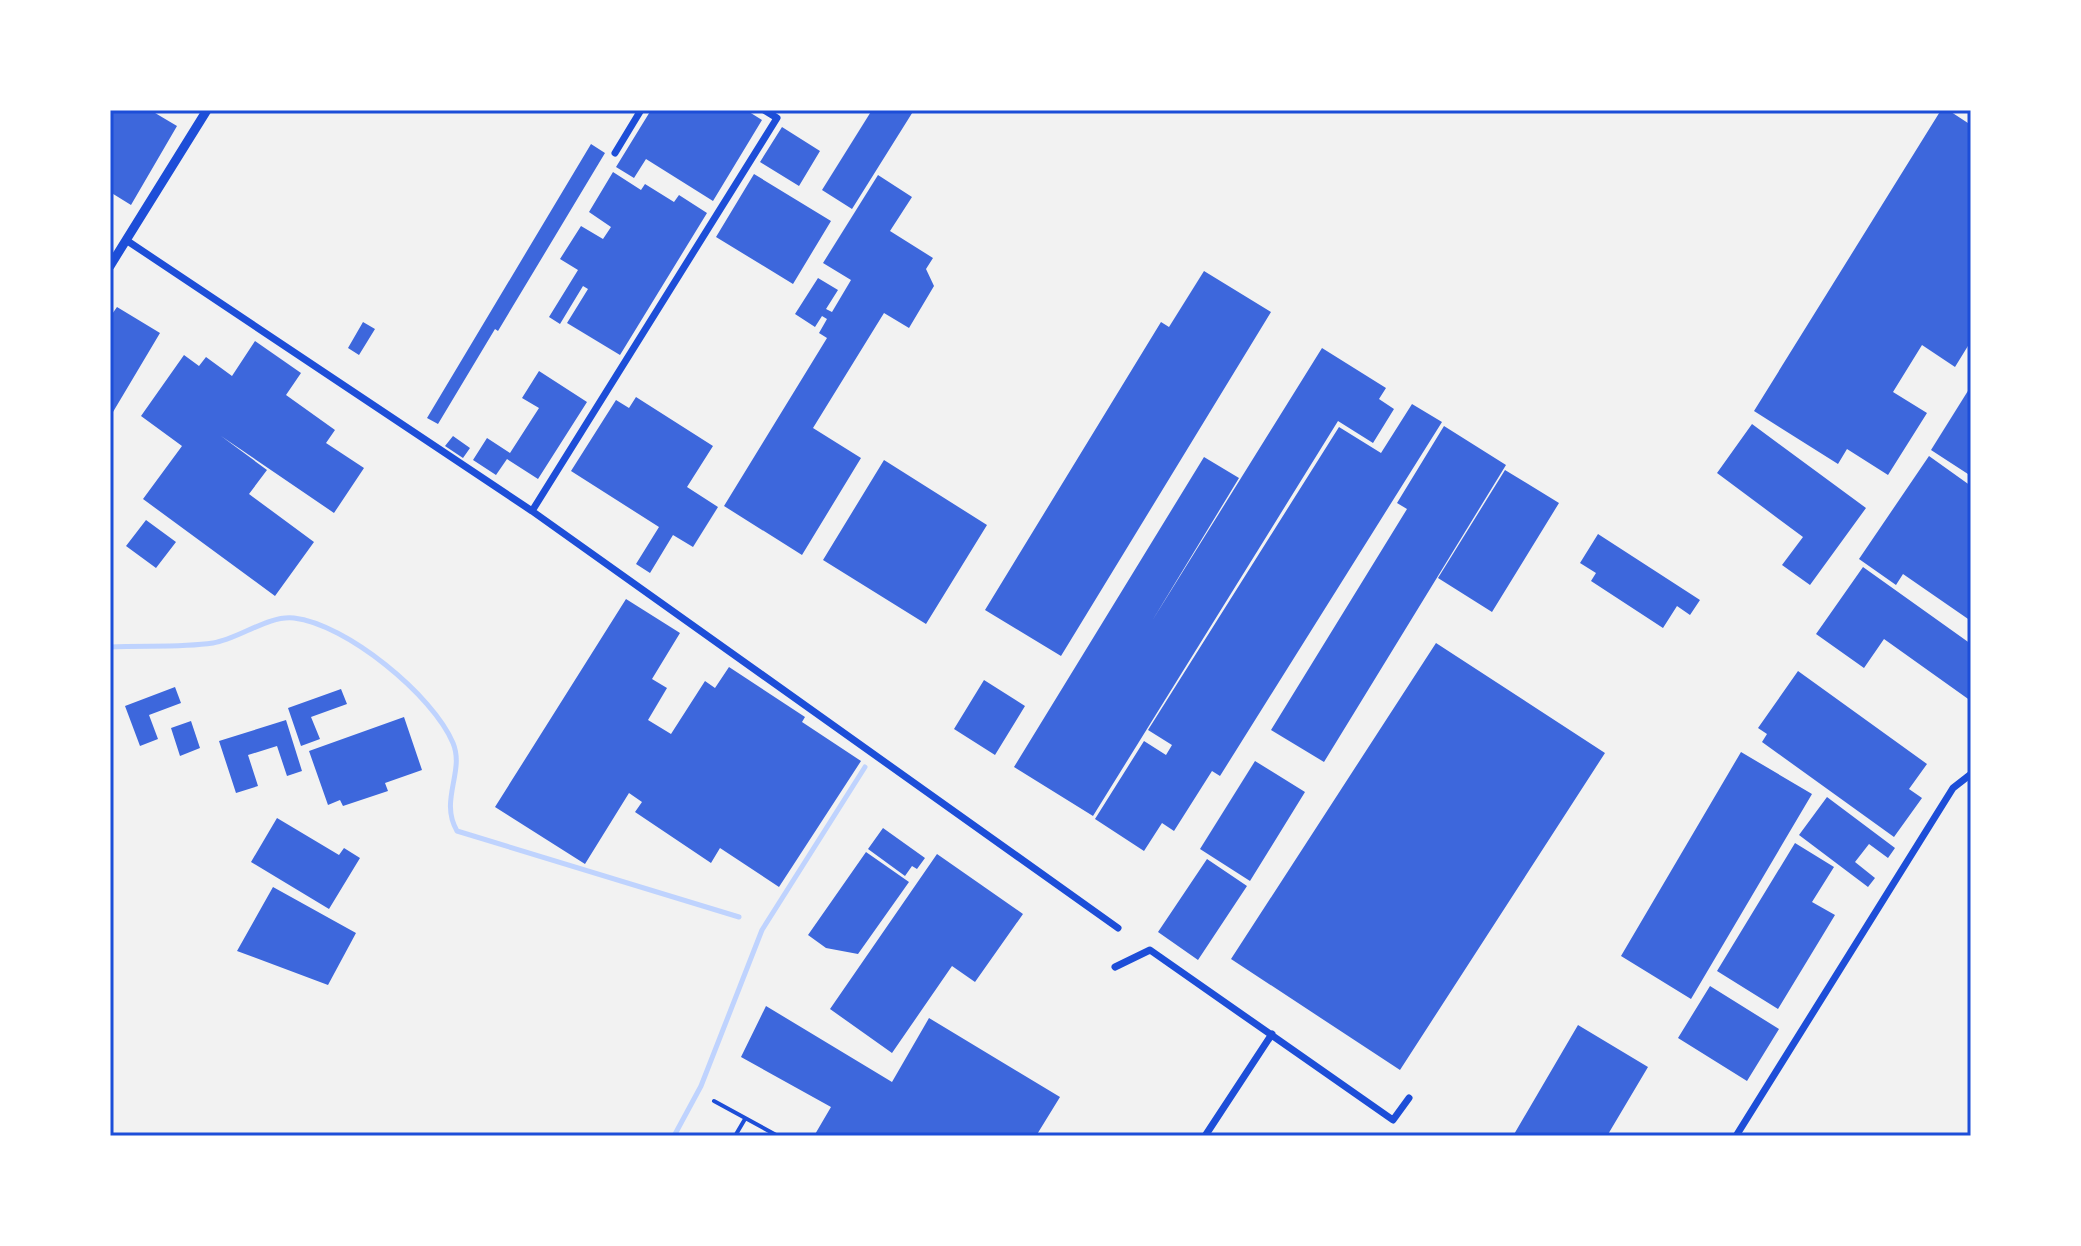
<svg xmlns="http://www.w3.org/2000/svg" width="2081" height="1246" font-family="'Work Sans',sans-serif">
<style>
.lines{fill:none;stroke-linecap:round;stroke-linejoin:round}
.stream{stroke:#bfd3fe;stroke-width:5}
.building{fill:#3d67dc}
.service{stroke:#1d4ed8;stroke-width:4}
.minor{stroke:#1d4ed8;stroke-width:7}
.tertiary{stroke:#1d4ed8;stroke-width:9}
.neatline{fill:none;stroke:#1d4ed8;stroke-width:3}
</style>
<rect width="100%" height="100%" fill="#f2f2f2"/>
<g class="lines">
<path class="stream" d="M110 647C144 645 179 648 213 643 239 639 268 615 294 618 346 624 433 695 453 743 465 772 439 800 457 831L739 917
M674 1136 701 1086 762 930 865 767"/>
</g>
<path class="building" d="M114 110H150L177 126 131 205 110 192V117Z
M651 110H746L762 120 713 201 646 159 634 178 616 167Z
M872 110H914L852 209 822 190Z
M1941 110H1948L1971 125V341L1955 367 1922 345 1893 392 1927 413 1888 475 1847 449 1838 464 1754 411Z
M782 127 820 151 799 186 760 162Z
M591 144 605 153 498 331 495 329 438 424 427 418Z
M613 172 641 190 645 184 674 202 679 195 707 213 620 355 567 323 588 289 583 286 560 324 549 317 578 270 560 259 581 226 603 239 611 227 589 212Z
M754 174 831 221 793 284 716 237Z
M878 175 912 197 890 231 933 258 926 269 934 286 909 328 884 313 813 428 861 458 802 555 724 506 827 338 819 333 827 319 822 316 815 327 795 314 818 278 838 290 826 309 832 312 851 280 823 263Z
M1204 271 1271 312 1061 656 985 610 1161 322 1169 327Z
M117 307 160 333 110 417V317Z
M363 322 375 329 359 355 348 348Z
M255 341 301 373 286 395 335 430 326 443 364 468 334 513 221 436 267 470 249 494 314 542 275 596 143 499 182 446 141 416 184 355 199 366 206 357 232 376Z
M1322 348 1386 388 1379 399 1394 409 1373 443 1338 421 1093 816 1014 767 1204 457 1239 478 1152 621Z
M539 371 587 402 538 479 507 459 496 475 473 460 487 438 510 453 539 408 522 398Z
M1971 386V476L1931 450Z
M636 397 713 446 687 487 718 507 693 547 673 535 650 573 636 564 659 527 571 471 616 400 629 408Z
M1412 404 1442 422 1220 776 1212 771 1174 831 1162 823 1144 851 1095 819 1144 741 1166 755 1172 745 1148 730 1339 427 1381 453Z
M1752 424 1866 508 1810 585 1782 565 1803 537 1717 473Z
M1444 426 1506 465 1324 762 1271 730 1407 509 1397 503Z
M453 436 470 448 463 458 445 446Z
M1929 456 1971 486V621L1903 574 1896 585 1859 559Z
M884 460 987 525 926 624 823 560Z
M1505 470 1559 503 1492 612 1438 578Z
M146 520 176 542 156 568 126 546Z
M1598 534 1700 600 1690 615 1677 606 1663 628 1591 581 1596 573 1580 563Z
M1863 567 1971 644V701L1884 639 1864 668 1816 634Z
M626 599 680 633 652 679 667 688 648 720 671 734 705 681 715 688 729 667 805 717 802 722 861 761 779 887 720 848 711 863 635 812 642 802 629 793 585 864 495 807Z
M1436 643 1605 753 1400 1070 1231 959Z
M1798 671 1927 764 1909 789 1922 798 1894 837 1762 742 1767 734 1758 728Z
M984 680 1025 706 995 755 954 729Z
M175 687 181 703 149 715 158 739 140 746 125 706Z
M341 689 347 704 311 717 320 739 301 746 288 708Z
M404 717 422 770 385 783 388 791 343 806 340 800 328 805 309 751Z
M286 720 302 771 287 776 277 746 248 755 258 786 236 793 219 741Z
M191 721 200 748 180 756 171 728Z
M1741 752 1812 794 1691 999 1621 956Z
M1255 761 1305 792 1250 881 1200 849Z
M1827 797 1895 848 1888 858 1869 844 1855 862 1875 878 1868 887 1799 835Z
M277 818 339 855 344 848 360 858 329 909 251 862Z
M883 828 925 858 917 869 912 866 905 876 868 849Z
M1795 843 1834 867 1812 902 1835 915 1778 1009 1717 971Z
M866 852 909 882 858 954 826 948 808 935Z
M937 854 1023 914 975 982 952 966 892 1053 830 1009Z
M1207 859 1247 886 1198 960 1158 932Z
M273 887 356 933 328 985 237 951Z
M1710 986 1779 1029 1747 1081 1678 1038Z
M766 1006 892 1082 929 1018 1060 1097 1036 1136H814L831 1107 741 1057Z
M1578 1025 1648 1067 1607 1136H1513Z"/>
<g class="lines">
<path class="service" d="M714 1101 778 1136
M735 1136 745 1119"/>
<path class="minor" d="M615 153 641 110
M126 240 532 511 1118 928
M532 511 777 118 764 110
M1115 967 1150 950 1393 1120 1409 1098
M1205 1136 1272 1034
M1736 1136 1953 788 1971 774"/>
<path class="tertiary" d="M110 266 207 110"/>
</g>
<rect width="2081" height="1246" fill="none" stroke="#ffffff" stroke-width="224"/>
<rect x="112" y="112" width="1857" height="1022" class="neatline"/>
</svg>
